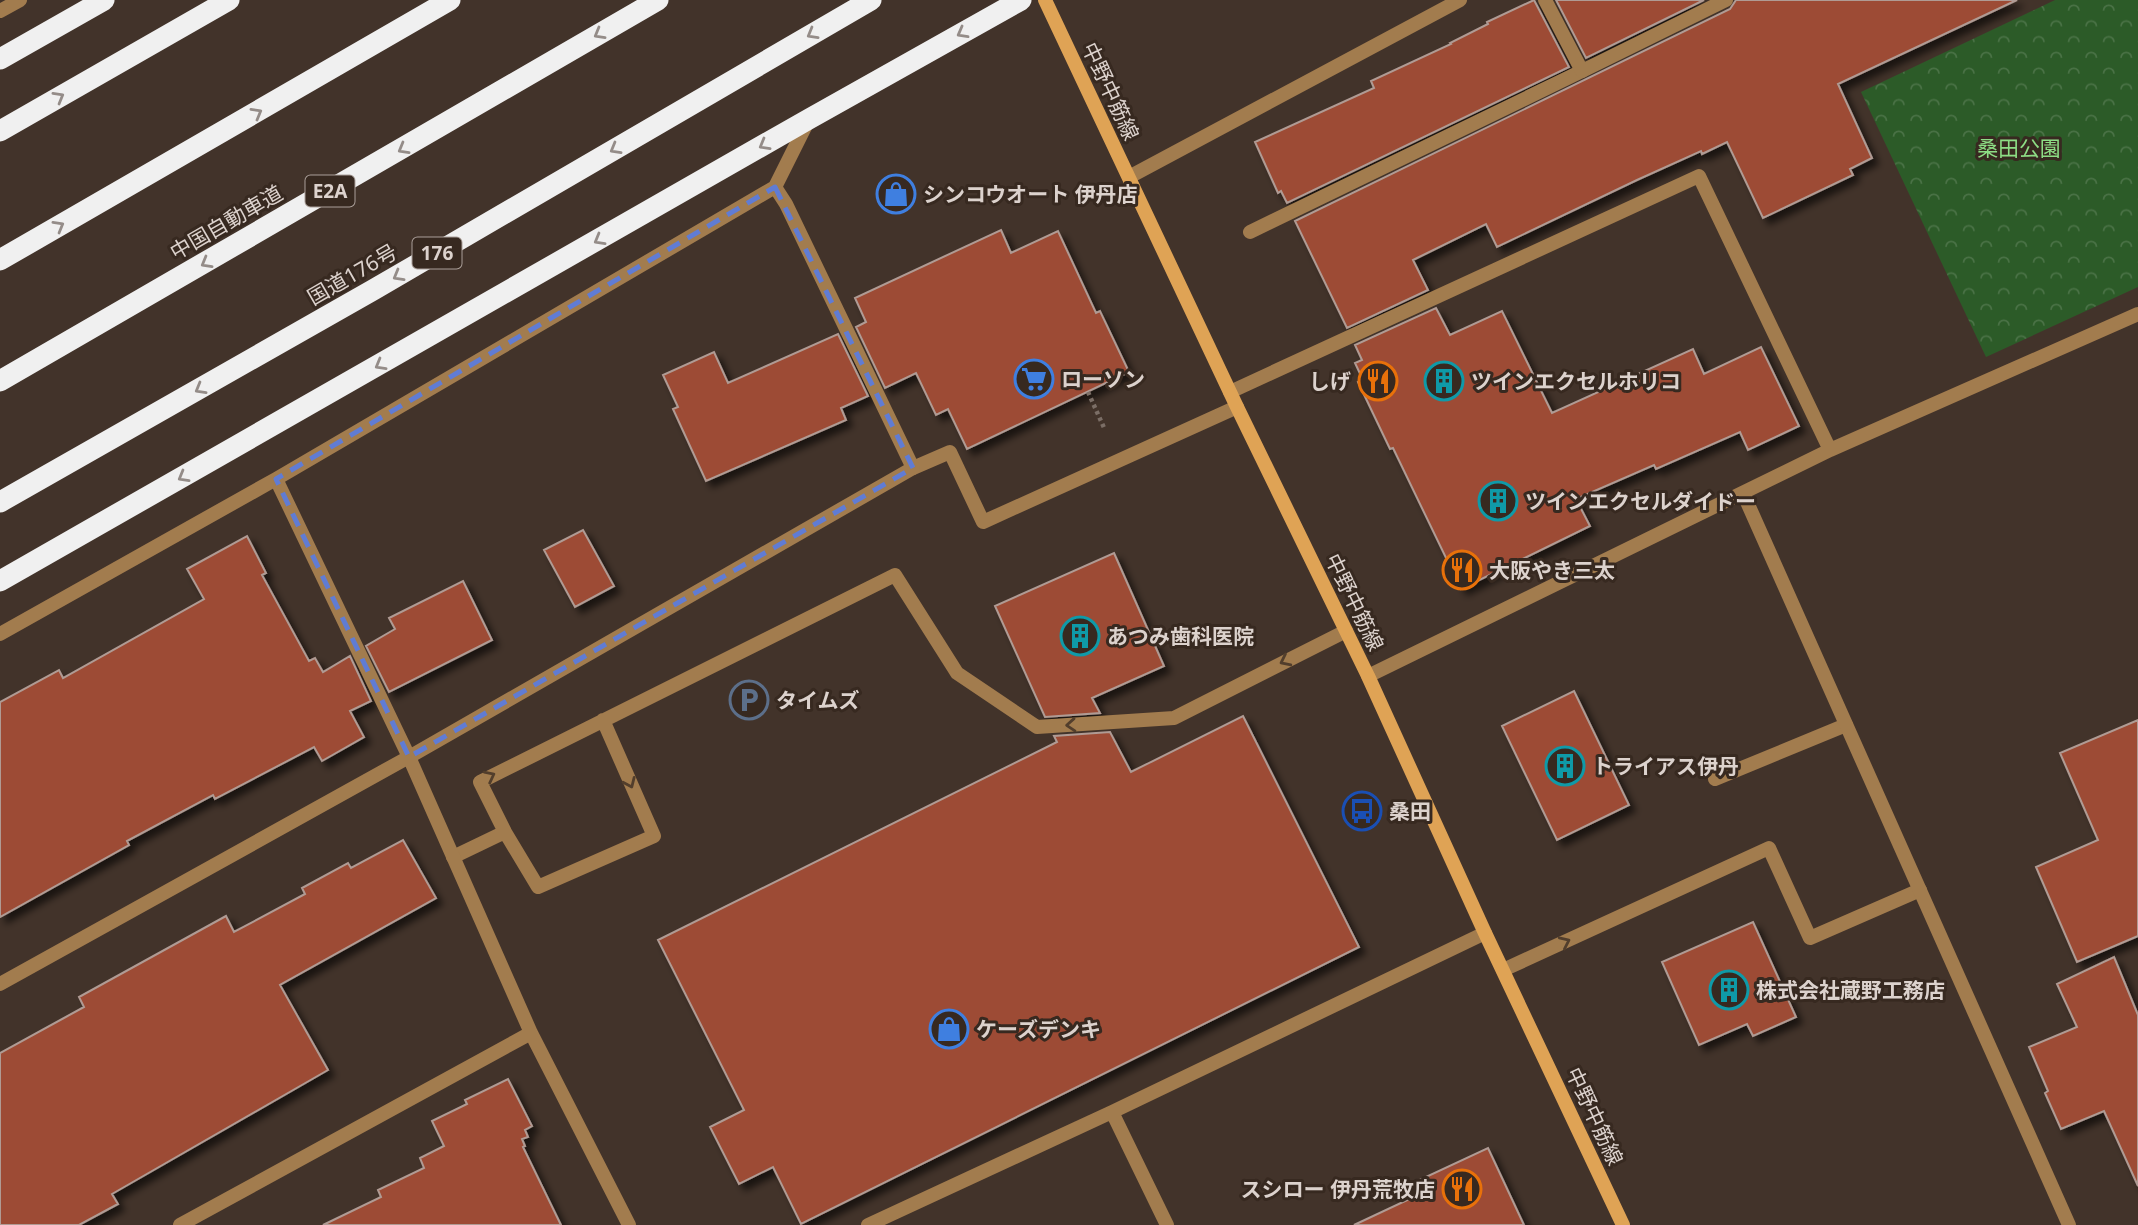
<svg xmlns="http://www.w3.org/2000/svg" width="2138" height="1225" font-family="'Noto Sans','Noto Sans JP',sans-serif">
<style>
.park{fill:url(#park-crowns)}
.building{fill:#9d4c34;stroke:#b09b94;stroke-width:2;filter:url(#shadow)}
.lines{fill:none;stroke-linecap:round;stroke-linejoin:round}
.path{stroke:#7b6e66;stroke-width:4.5;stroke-dasharray:3.5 3.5;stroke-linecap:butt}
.lane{stroke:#a27c4e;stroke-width:14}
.street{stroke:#a27c4e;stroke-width:14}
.secondary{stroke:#dfa355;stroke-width:14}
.highway{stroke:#f0f0f0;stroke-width:21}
.oneway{stroke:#948c88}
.oneway2{stroke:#523e2c}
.marked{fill:none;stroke:#607cd4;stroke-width:5;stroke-dasharray:14 9;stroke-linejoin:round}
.labels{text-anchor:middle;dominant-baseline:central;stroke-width:6;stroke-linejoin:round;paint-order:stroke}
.shield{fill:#372920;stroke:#aa9f99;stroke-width:2}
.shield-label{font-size:19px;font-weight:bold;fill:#dcd2cd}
.street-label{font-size:21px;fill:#dcd2cd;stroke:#372920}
.park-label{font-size:21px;fill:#8ddd85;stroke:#372920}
.poi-label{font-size:21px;font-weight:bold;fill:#dcd2cd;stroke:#372920;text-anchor:start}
</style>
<defs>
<pattern id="park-crowns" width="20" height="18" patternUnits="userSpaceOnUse" patternTransform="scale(1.75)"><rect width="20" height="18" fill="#2c5b28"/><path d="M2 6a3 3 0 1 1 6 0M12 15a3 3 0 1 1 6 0" fill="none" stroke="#4a7246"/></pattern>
<filter id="shadow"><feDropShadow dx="6" dy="6" stdDeviation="3.5" flood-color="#0009"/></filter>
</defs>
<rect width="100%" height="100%" fill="#42332a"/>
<path class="park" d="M2055 0H2138V287L1986 357 1861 92Z"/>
<path class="building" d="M1534 0 1569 67 1287 203 1281 191 1278 193 1255 142 1374 88 1371 81 1451 44 1450 43 1488 24 1487 22Z
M1556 0H1704L1586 58Z
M1736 0H2017L1838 84 1872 158 1850 169 1853 175 1763 218 1727 142 1702 154 1701 151 1637 180 1497 247 1486 224 1413 260 1428 290 1347 328 1295 221 1730 9Z
M1001 230 1011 253 1058 231 1096 313 1100 311 1129 372 967 449 948 409 936 415 916 373 885 388 856 327 866 322 855 298Z
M1436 308 1450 335 1502 311 1552 413 1693 349 1704 374 1761 347 1799 426 1748 450 1740 432 1656 469 1654 465 1576 499 1590 526 1461 589 1393 448 1390 449 1358 382 1363 380 1355 363 1362 360 1355 345Z
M838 334 868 396 841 408 846 420 706 481 673 409 678 407 663 375 714 352 728 383Z
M583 530 614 586 575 607 544 550Z
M247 536 266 573 262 575 309 661 315 658 323 672 350 656 371 701 350 711 364 737 322 761 314 747 215 799 213 795 127 841 129 845 0 917V702L59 670 63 678 204 599 187 569Z
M1114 553 1164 666 1092 698 1100 713 1045 717 995 606Z
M463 581 492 640 389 692 366 646 395 629 389 618Z
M1574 691 1629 805 1557 840 1502 726Z
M1243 716 1359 947 801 1224 773 1167 739 1184 710 1127 744 1110 658 940 1057 742 1054 736 1110 732 1131 772Z
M2138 720V936L2077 962 2036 867 2098 840 2060 753Z
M403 840 436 898 280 985 328 1070 112 1194 118 1204 79 1225H0V1053L84 1007 79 997 226 916 234 932 305 894 302 888 348 863 351 868Z
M1753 922 1796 1017 1753 1036 1747 1024 1699 1045 1662 962Z
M2114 957 2138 1015V1186L2104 1111 2061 1129 2045 1093 2048 1091 2029 1047 2077 1027 2057 984Z
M508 1079 532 1126 525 1130 528 1137 522 1139 525 1146 523 1147 561 1225H323L381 1197 378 1190 424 1168 420 1158 444 1146 432 1121 467 1104 465 1100Z
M1488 1148 1524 1225H1354L1418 1195 1413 1183Z"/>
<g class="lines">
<path class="path" d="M1088 392 1105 430"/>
<path class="lane" d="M1250 232 1582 71
M913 468 950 452 983 522 1237 407
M603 720 654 836 538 887 505 832 480 782 895 575 957 673 1037 727 1174 718 1346 631
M1715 779 1846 725
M453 857 505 832
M1503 970 1769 848 1810 938 1920 890"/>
<path class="street" d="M1545 0 1582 71 1726 0
M0 11 20 0
M1129 177 1460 0
M1230 392 1699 176 1830 450
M276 479 409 757 913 468 786 204 775 187
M1743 493 2069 1225
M0 634 276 479 775 187 808 121
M1368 676 1830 450 2138 314
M0 984 409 757 531 1033 629 1225
M1112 1112 1167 1225
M180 1225 531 1033
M868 1225 1112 1112 1485 933"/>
<path class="secondary" d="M1045 0 1237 407 1368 676 1485 933 1623 1225"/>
<path class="highway" d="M0 59 104 0
M0 131 229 0
M0 260 450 0
M0 381 658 0
M0 502 373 290 871 0
M0 581 809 119 1021 0"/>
</g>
<defs><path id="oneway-chevron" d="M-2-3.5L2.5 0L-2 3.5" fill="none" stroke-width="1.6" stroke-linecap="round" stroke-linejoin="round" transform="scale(1.75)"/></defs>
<g class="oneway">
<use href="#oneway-chevron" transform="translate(962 33) rotate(151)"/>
<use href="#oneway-chevron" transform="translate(599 34) rotate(150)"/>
<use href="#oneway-chevron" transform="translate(812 34) rotate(150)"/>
<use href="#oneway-chevron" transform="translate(59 97) rotate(-30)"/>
<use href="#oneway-chevron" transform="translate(257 113) rotate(-30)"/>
<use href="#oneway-chevron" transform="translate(764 145) rotate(150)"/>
<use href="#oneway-chevron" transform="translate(403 149) rotate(150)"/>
<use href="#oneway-chevron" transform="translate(615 149) rotate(150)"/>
<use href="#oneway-chevron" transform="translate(59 226) rotate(-30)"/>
<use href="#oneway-chevron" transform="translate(599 240) rotate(150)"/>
<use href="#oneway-chevron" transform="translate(206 263) rotate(150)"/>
<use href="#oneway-chevron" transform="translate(398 276) rotate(150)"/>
<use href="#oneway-chevron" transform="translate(380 365) rotate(150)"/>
<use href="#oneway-chevron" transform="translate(200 389) rotate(150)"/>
<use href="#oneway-chevron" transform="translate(183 477) rotate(150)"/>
</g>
<g class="oneway2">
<use href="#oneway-chevron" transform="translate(1285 661) rotate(154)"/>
<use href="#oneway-chevron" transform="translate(1071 725) rotate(176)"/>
<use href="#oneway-chevron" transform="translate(490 776) rotate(-27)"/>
<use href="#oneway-chevron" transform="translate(630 783) rotate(66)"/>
<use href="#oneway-chevron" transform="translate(1565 942) rotate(-25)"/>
</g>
<path class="marked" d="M775 187 913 468 409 757 276 479Z"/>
<defs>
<symbol id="shop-ring" viewBox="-11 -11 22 22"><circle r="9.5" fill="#372920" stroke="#3f7fe0" stroke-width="1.5"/><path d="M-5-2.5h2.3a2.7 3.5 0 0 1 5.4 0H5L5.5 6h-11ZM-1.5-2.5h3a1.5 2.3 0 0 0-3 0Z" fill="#3f7fe0"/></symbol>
<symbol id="supermarket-ring" viewBox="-11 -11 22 22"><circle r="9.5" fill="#372920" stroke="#3f7fe0" stroke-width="1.5"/><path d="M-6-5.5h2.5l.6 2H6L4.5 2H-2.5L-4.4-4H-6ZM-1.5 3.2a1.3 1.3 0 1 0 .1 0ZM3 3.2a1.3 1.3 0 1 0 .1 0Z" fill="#3f7fe0"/></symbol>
<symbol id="restaurant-ring" viewBox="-11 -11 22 22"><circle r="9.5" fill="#372920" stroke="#e8710a" stroke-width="1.5"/><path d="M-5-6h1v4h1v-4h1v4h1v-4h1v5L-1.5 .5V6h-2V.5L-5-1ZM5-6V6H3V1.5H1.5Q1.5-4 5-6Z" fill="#e8710a"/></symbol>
<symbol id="building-ring" viewBox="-11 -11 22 22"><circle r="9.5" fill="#372920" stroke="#0f9aa8" stroke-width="1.5"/><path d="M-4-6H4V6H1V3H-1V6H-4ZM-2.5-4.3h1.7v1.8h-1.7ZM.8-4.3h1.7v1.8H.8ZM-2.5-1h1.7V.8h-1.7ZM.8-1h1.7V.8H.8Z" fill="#0f9aa8"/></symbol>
<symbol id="parking-ring" viewBox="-11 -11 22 22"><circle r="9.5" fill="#372920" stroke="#5c6f8a" stroke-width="1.5"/><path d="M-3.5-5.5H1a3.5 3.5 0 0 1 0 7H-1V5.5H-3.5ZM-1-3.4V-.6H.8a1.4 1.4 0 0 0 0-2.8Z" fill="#5c6f8a"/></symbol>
<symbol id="bus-ring" viewBox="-11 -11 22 22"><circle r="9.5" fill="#372920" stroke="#1a4fb4" stroke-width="1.5"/><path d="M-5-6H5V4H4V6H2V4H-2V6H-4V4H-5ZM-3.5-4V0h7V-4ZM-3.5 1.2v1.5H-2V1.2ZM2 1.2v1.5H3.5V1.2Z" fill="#1a4fb4"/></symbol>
</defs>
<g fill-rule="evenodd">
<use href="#shop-ring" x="874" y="172" width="44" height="44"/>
<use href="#supermarket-ring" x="1012" y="357" width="44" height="44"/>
<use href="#restaurant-ring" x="1356" y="359" width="44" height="44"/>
<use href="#building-ring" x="1422" y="359" width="44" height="44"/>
<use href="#building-ring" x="1476" y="479" width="44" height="44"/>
<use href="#restaurant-ring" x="1440" y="548" width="44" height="44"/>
<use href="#building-ring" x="1058" y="614" width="44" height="44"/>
<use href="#parking-ring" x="727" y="678" width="44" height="44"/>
<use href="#building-ring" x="1543" y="744" width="44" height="44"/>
<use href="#bus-ring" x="1340" y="789" width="44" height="44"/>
<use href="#building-ring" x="1707" y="968" width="44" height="44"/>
<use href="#shop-ring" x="927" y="1007" width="44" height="44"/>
<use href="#restaurant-ring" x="1440" y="1167" width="44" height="44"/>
</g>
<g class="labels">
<g class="shield">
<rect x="305.5" y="175.5" width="49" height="31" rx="5"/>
<rect x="412.5" y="237.5" width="49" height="31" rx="5"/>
</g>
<g class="shield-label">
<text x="330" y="191">E2A</text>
<text x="437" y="253">176</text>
</g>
<g class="street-label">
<text transform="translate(1111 91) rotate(65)">中野中筋線</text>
<text transform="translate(226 222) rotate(-30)">中国自動車道</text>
<text transform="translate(352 274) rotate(-30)">国道176号</text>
<text transform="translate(1355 602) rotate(64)">中野中筋線</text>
<text transform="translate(1595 1116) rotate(65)">中野中筋線</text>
</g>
<g class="park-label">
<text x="2019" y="148">桑田公園</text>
</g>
<g class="poi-label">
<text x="923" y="194">シンコウオート 伊丹店</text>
<text x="1061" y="379">ローソン</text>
<text x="1351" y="381" text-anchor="end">しげ</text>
<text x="1471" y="381">ツインエクセルホリコ</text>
<text x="1525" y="501">ツインエクセルダイドー</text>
<text x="1489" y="570">大阪やき三太</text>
<text x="1107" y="636">あつみ歯科医院</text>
<text x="776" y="700">タイムズ</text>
<text x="1592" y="766">トライアス伊丹</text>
<text x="1389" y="811">桑田</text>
<text x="1756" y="990">株式会社蔵野工務店</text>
<text x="976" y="1029">ケーズデンキ</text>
<text x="1435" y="1189" text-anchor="end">スシロー 伊丹荒牧店</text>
</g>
</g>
</svg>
